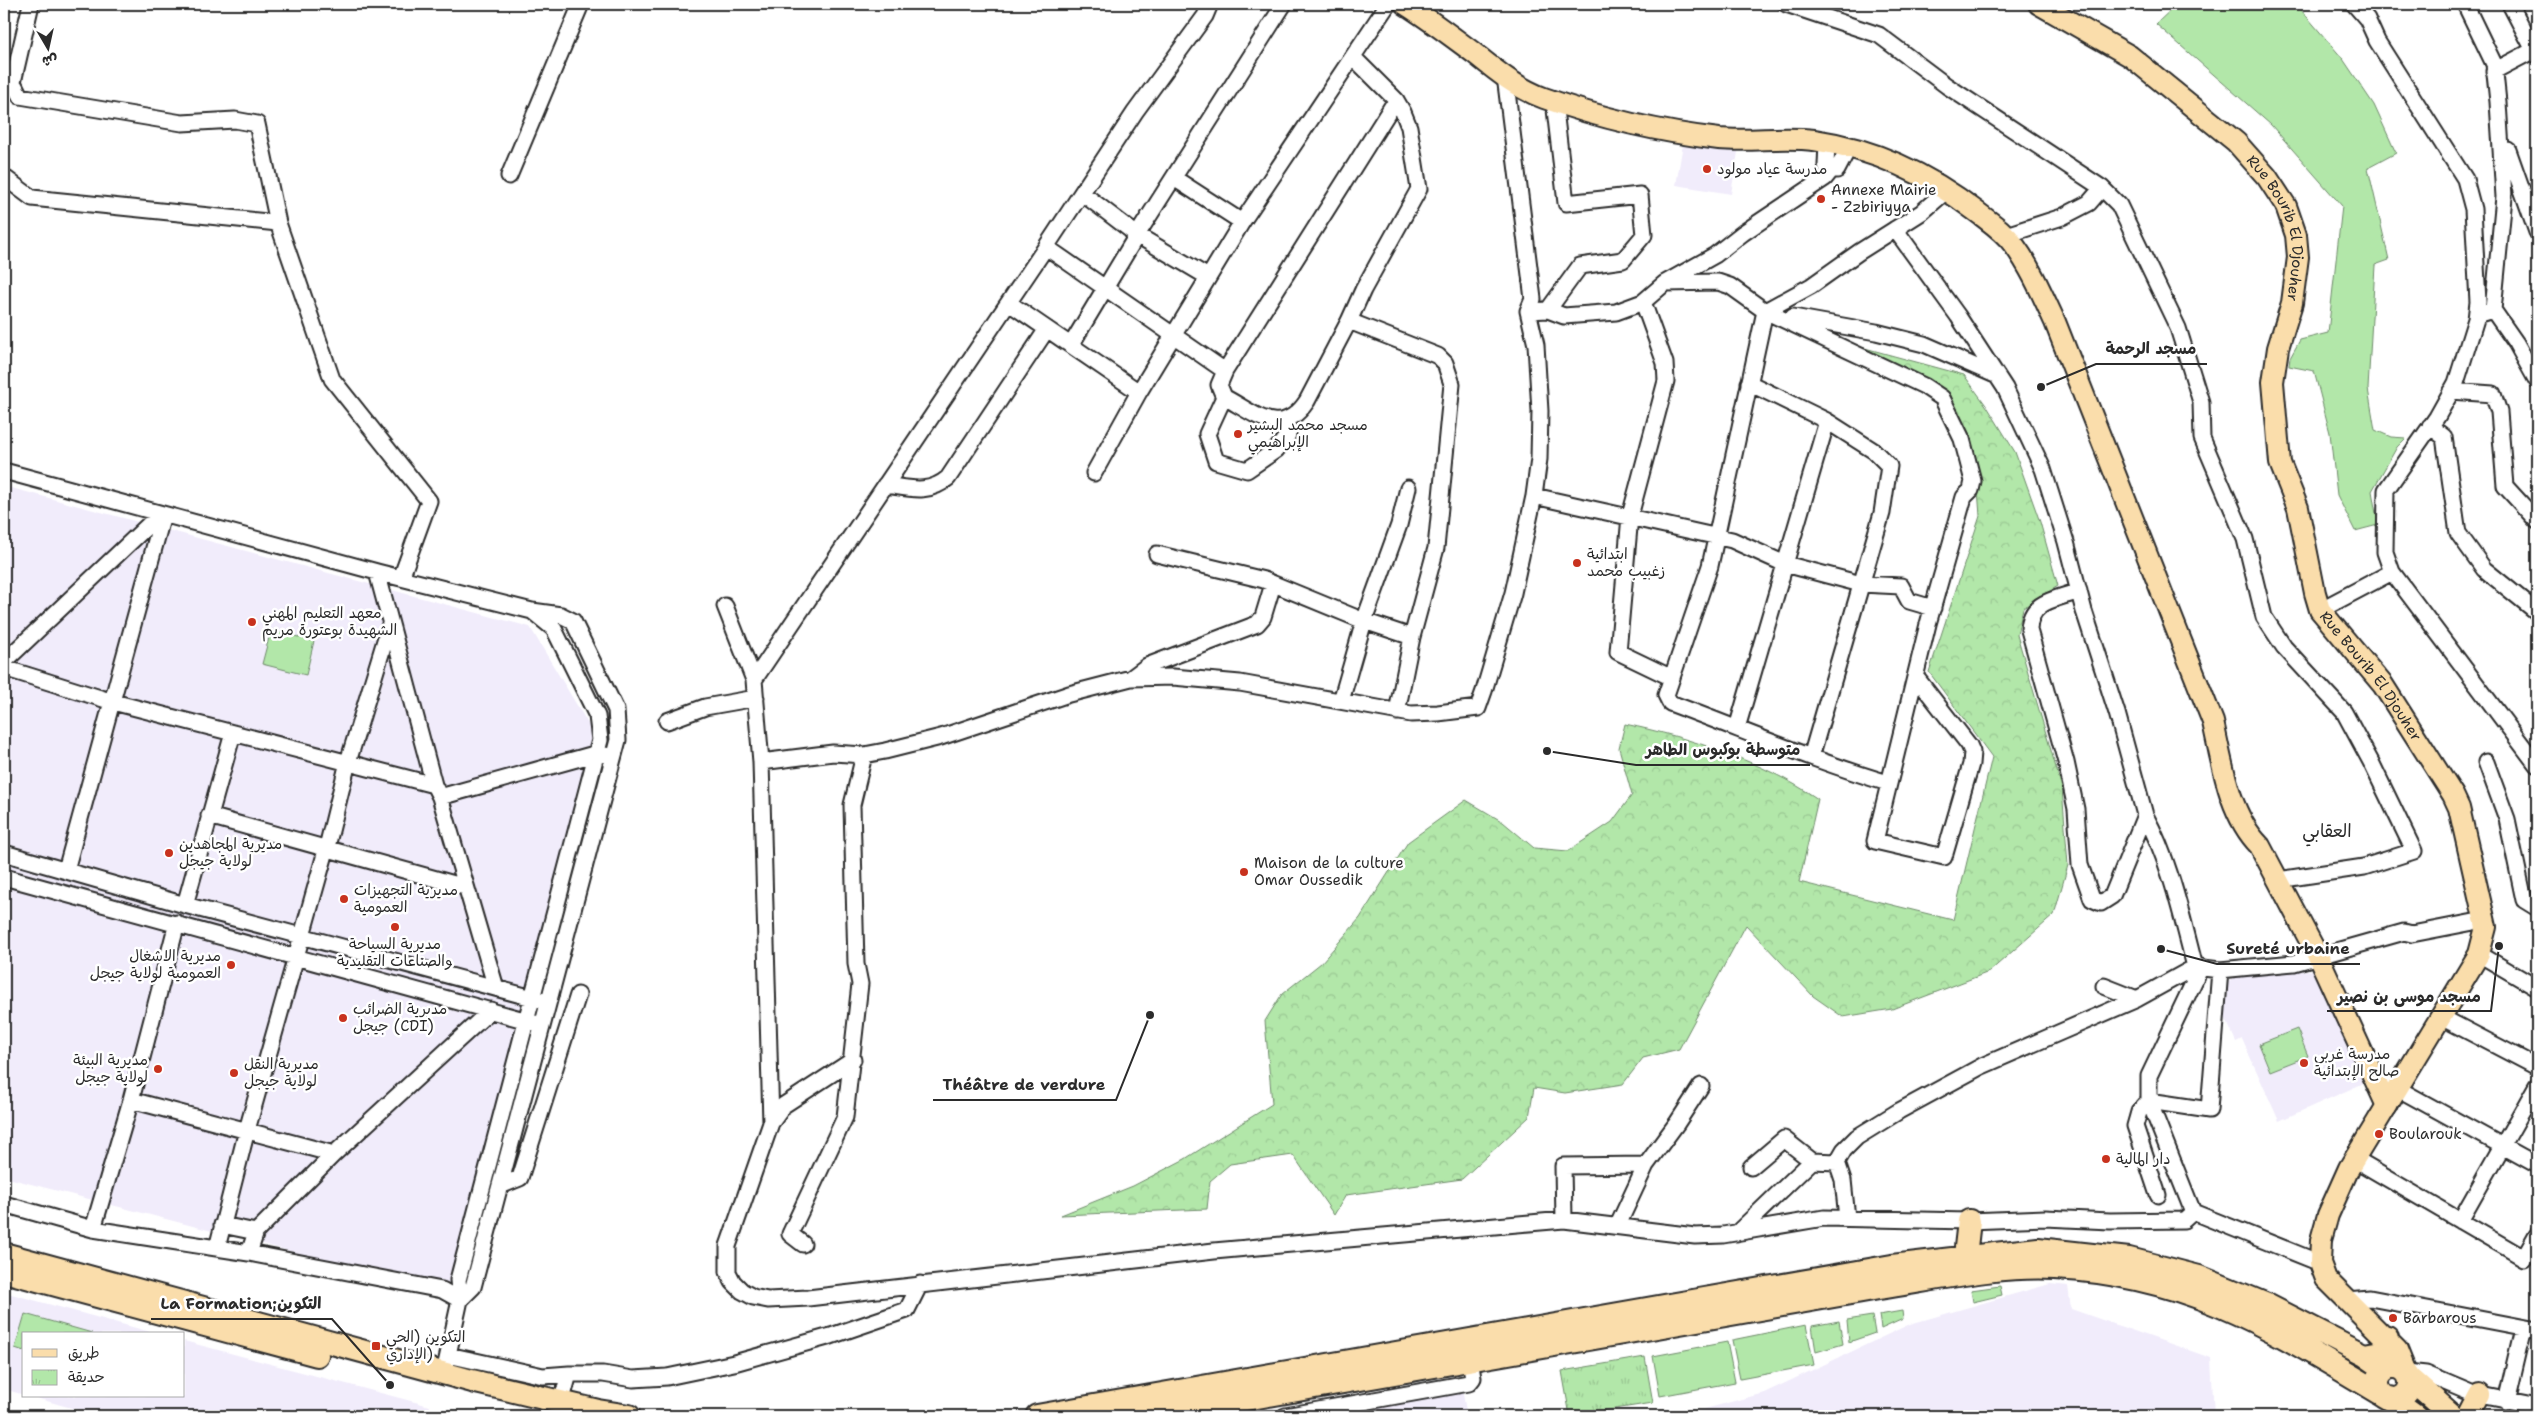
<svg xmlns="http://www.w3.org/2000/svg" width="2541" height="1420" font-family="'Shantell Sans','Playpen Sans Arabic',sans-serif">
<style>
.built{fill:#f1ecfb}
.green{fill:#b2e7a9;stroke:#6e896a}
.forest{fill:url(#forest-crowns);stroke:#6e896a}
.park{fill:url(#park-tufts);stroke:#6e896a}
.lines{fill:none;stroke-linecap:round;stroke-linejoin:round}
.minor-casing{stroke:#2b2b2b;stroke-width:19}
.major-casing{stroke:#2b2b2b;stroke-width:24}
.highway-casing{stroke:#2b2b2b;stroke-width:26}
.minor{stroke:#fff;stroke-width:15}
.major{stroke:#faddab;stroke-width:20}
.highway{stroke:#faddab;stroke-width:22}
.rail{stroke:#2b2b2b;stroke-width:3}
.poi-dot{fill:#c8321e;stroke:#fff;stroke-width:2}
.labels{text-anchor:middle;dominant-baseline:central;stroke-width:5;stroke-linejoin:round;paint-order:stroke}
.poi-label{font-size:15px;fill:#2b2b2b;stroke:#fff;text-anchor:start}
.street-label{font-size:15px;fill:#2b2b2b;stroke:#fff}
.quarter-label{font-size:18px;fill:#2b2b2b;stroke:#fff}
.leader{fill:none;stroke:#2b2b2b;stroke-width:2}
.callout-dot{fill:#2b2b2b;stroke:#fff;stroke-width:2}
.callout-label{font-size:16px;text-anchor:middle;font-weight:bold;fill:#2b2b2b;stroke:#fff;stroke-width:5;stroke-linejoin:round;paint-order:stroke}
</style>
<defs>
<pattern id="forest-crowns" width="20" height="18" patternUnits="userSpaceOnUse" patternTransform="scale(1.25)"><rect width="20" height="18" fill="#b2e7a9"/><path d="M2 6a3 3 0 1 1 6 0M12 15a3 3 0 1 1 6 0" fill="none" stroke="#99c692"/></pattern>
<pattern id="park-tufts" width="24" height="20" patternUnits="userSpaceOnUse" patternTransform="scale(1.25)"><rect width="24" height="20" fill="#b2e7a9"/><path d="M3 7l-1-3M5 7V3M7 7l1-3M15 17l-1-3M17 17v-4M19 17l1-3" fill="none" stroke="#99c692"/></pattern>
</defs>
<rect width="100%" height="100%" fill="#fff"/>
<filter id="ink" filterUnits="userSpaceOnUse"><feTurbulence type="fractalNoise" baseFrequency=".02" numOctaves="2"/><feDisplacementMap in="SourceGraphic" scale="10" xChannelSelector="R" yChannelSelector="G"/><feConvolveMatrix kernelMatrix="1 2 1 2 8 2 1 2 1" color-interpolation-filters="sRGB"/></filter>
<g filter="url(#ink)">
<path class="built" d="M1683 144 1738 152 1731 194 1676 185Z
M4 486 530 627 593 732 447 1292 4 1177Z
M2313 970 2364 1083 2279 1121 2242 1039 2236 1042 2225 1017 2226 984 2235 975Z
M2050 1284 2068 1286 2071 1309 2211 1358 2214 1416H1679L1764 1393 1910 1324Z
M4 1292 158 1334H24V1395L4 1389Z
M184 1341 430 1406 428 1416H100L29 1396H184Z
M1460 1378 1467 1416H1240Z"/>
<path class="green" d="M2177 4H2296L2343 59 2374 105 2396 153 2368 168 2389 260 2375 265 2368 389 2375 430 2391 437 2406 438 2397 447 2372 491 2378 525 2355 531 2337 495 2330 433 2314 371 2289 366 2290 358 2300 340 2328 333 2342 206 2271 125 2156 24Z
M271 630 314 641 306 675 262 664Z
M2297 1029 2308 1056 2270 1071 2259 1044Z
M2000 1286 2002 1295 1973 1302 1971 1290Z
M1902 1311 1903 1319 1881 1329 1879 1315Z
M25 1314 92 1333V1334H24V1351L15 1348Z
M1872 1316 1875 1333 1849 1342 1847 1320Z
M1839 1321 1843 1344 1816 1352 1812 1326Z
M1806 1325 1814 1365 1740 1379 1732 1340Z
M1727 1342 1735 1382 1660 1396 1653 1356Z"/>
<path class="forest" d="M1839 341 1964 375 1988 408 2015 452 2040 522 2058 586 2023 608 2017 635 2062 788 2068 865 2054 915 1989 972 1892 1009 1843 1017 1813 996 1746 925 1679 1049 1643 1058 1623 1084 1565 1093 1534 1088 1529 1117 1462 1179 1346 1195 1334 1215 1293 1155 1230 1164 1210 1181 1207 1209 1061 1215 1133 1186 1185 1159 1272 1104 1265 1021 1282 994 1321 963 1360 918 1408 842 1466 800 1503 822 1534 848 1568 851 1612 822 1632 795 1619 748 1625 724C1691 738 1762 761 1818 799L1799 882 1953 920 1992 757 1929 672 1980 516 1977 476 1950 393Z"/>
<path class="park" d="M1645 1357 1653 1403 1570 1416 1562 1371Z"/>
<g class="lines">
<defs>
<path id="minor" d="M31 4 13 82 20 96 182 123 235 120 257 124 278 223
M1786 4 1879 35 1947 86 2102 188 2119 205 2178 328 2201 402 2202 438 2245 539 2264 617 2284 647 2344 712 2371 762 2414 851 2364 867 2278 880
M2354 4 2367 19 2377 41 2465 179 2473 209 2478 302 2476 319 2456 383 2437 417 2386 490 2385 552 2392 572 2537 765
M2465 4 2494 64 2498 102 2504 197 2493 310 2477 315
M2510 4 2537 56
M1353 57 1396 100 1403 112 1409 127 1419 189 1363 290 1349 321 1307 401C1281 440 1256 414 1224 397L1219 385 1225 371 1396 100
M2494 71 2534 50
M2508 150 2537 232
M1837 170 1849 147
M509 176 581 4
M4 177 32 198 278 223 332 379 429 501 401 578
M1174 178 1242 222
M1082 193 1137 235 1208 277
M1895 229 1958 316 2005 388 2043 469 2066 542 2084 611 2117 713 2145 815C2170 861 2182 917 2195 967
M2006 235 2062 217 2089 203 2102 188
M1046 247 1225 371
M1665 283 1718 282 1730 286 1765 311 1924 386 1942 398 1962 439 1973 481 1971 490 1964 497 1928 624 1875 841 1944 857 1971 764 1972 752 1969 745 1916 677
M1643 302 1665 363 1666 381 1630 516 1618 652 1672 678
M1009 303 1139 392 1242 222 1388 4
M1548 310 1580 266 1623 260 1644 235 1640 195 1566 203 1554 101
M2493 310 2516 343 2537 381
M1528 311 1548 310 1564 316 1616 312 1643 302 1665 283 1715 255 1743 233 1825 178 1829 173 1826 165 1827 143
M1765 311 1710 566 1666 695 1670 703C1743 730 1814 761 1888 783
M1765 311 1811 286 1859 252 1922 212 1947 190
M1793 317 1876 332 1924 344 1995 375
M1349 321 1438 356 1445 363 1452 384 1436 548 1412 637 1397 712
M1071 345 1137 235 1284 4
M1749 383 1827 421 1874 451 1889 466 1882 513 1811 757
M2451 391 2493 394 2499 412 2505 486 2537 521
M1224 397 1207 434 1216 461 1247 470 1276 450 1288 435 1287 422
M2430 426 2444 437 2458 533 2484 569 2537 612
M4 471 377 572 434 785 440 797 496 988
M1094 473 1139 392
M885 485C909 488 928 495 948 478L1047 329
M1534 496 1732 540 1785 564 1861 584 1901 586 1909 601 1933 608
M1157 554 1264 580 1364 621 1412 637
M377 572 532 611 561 615 573 621 616 710 618 740 473 1287 460 1300
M2079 591C2055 600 2030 600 2029 630L2066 762 2076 809 2080 865 2092 899 2101 903 2112 896 2145 815
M725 606 754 680
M2320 610 2392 572
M4 662 160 514
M4 668 113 702 434 785
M1131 678 1147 666 1257 624 1263 617 1273 584
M1341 701 1364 621 1399 525 1408 488
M667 721 705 707 756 698
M1737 728 1827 421
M761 762 833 753 864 755 885 751 941 737 1069 694 1131 678 1173 677 1240 683 1411 714 1438 713 1478 708 1484 691 1513 593 1534 496 1539 459 1540 411 1536 345 1528 311 1533 299 1505 76
M2486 762 2507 819 2524 900 2537 908
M440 797 598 753 605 755
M209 816 465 887
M4 853 185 905 540 1000
M66 870 163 515
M4 877 535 1023
M185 905 233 733
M2479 954 2537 988
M2201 967 2149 1076V1101L2193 1212 2320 1263
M2104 986 2137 999
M2441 1017 2537 1067
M853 1060 784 1105 771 1123 728 1246V1272L733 1282 742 1291 753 1297 768 1300 808 1298 1214 1251 1564 1220 1695 1236 1723 1235 1824 1218 1969 1221 2045 1218 2110 1221 2184 1220 2193 1212
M2373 1075 2537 1165
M131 1100 334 1154
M2149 1101 2209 1110 2220 970
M2149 1101 2139 1112 2135 1126 2158 1195
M771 1123 761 762 754 680 1046 247 1135 112 1205 16 1210 4
M2354 1159 2524 1258 2537 1235
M1751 1167 1784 1139 1812 1161
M500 1186 520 1178 578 995
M4 1204 93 1229 249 1253 442 1290 460 1300
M1847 1218 1843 1180 1837 1162 1844 1150 1857 1137 1899 1111 1982 1066 2137 999 2195 967 2220 970 2294 963 2404 932 2412 934 2484 920
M1564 1220 1563 1166 1646 1165
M2460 1221 2537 1085
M222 1225 256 1232
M1618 1225 1646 1165 1677 1123 1701 1086
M93 1229 131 1100 177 923
M1737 1233 1812 1161 1837 1162
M803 1244 790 1234 845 1117 860 984 856 964 852 805 864 755
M217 1248 247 1130 327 847 348 762 390 624
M249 1253 256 1232 334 1154 491 1010
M2347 1300 2370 1298 2537 1330
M448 1355 543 1376 569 1374
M2407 1372 2426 1374 2471 1393 2537 1406
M444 1373 460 1300 458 1280 600 740 597 716 554 629 532 611
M2506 1401 2523 1328
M561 1403 569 1374H603L633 1379 667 1377 734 1363 831 1336 907 1310 920 1284
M1285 1416 1469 1383 1473 1378 1470 1360"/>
<g id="major">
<path d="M1405 4C1429 19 1451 36 1474 53 1495 70 1518 89 1544 98 1600 118 1660 132 1719 139 1751 142 1783 136 1814 140 1875 149 1928 174 1977 212 1990 222 2004 231 2014 245 2031 268 2043 296 2055 322L2213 722C2222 763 2229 815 2260 846L2319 958 2387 1106"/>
<path id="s1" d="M2039 4 2130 56 2236 142 2267 177 2286 206 2296 235 2298 257 2292 303 2278 348 2273 382 2280 463 2298 508 2315 593 2320 610 2383 685 2453 795 2459 808 2486 927 2479 954 2349 1168 2328 1215 2321 1240 2320 1263 2326 1279 2397 1350 2405 1370"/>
<path d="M1124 1416 1130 1410 1153 1405"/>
</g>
<path id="highway" d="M4 1254 472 1381 598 1411 629 1416
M1965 1256 1969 1221
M4 1271 317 1355
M2365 1355 2382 1352 2386 1346 2387 1338
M2378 1383a16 16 0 1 1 32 0a16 16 0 1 1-32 0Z
M2411 1379 2453 1416
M2390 1398 2415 1416
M1037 1416 1892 1266 2038 1249 2129 1259 2199 1277 2267 1305 2365 1355 2385 1369
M1162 1416 1200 1407 1879 1288C1937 1279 1997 1265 2055 1268 2191 1275 2273 1329 2385 1396
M2469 1416 2480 1395"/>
</defs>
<use href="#minor" class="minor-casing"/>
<use href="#major" class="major-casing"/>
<use href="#highway" class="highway-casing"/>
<use href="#minor" class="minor"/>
<use href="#major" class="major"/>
<use href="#highway" class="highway"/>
<path class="rail" d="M4 1412 18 1416"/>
</g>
</g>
<g class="poi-dot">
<circle cx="1707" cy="169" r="5"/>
<circle cx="1821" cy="199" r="5"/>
<circle cx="1238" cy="434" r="5"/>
<circle cx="1577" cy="563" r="5"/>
<circle cx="252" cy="622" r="5"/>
<circle cx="169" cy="853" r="5"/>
<circle cx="1244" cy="872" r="5"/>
<circle cx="344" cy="899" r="5"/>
<circle cx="395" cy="927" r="5"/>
<circle cx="231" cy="965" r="5"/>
<circle cx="343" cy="1018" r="5"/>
<circle cx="2304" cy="1063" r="5"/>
<circle cx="158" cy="1069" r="5"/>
<circle cx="234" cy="1073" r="5"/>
<circle cx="2379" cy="1134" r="5"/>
<circle cx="2106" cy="1159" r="5"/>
<circle cx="2393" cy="1318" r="5"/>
<rect x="371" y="1341" width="10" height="10" rx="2.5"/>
</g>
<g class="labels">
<g class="poi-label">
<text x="1717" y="169">مدرسة عياد مولود</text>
<text x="1831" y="190">Annexe Mairie<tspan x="1831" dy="17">- Zzbiriyya</tspan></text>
<text x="1248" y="425">مسجد محمد البشير<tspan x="1248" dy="17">الإبراهيمي</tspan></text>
<text x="1587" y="554">ابتدائية<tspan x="1587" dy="17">زغبيب محمد</tspan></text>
<text x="262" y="613">معهد التعليم المهني<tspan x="262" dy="17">الشهيدة بوعتورة مريم</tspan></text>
<text x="179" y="844">مديرية المجاهدين<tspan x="179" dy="17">لولاية جيجل</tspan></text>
<text x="1254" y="863">Maison de la culture<tspan x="1254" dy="17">Omar Oussedik</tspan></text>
<text x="354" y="890">مديرية التجهيزات<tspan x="354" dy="17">العمومية</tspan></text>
<text x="395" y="944" text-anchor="middle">مديرية السياحة<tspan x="395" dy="17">والصناعات التقليدية</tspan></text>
<text x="221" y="956" text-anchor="end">مديرية الاشغال<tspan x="221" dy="17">العمومية لولاية جيجل</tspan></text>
<text x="353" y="1009">مديرية الضرائب<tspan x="353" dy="17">جيجل (CDI)</tspan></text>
<text x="2314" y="1054">مدرسة غربي<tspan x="2314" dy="17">صالح الإبتدائية</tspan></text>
<text x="148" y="1060" text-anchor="end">مديرية البيئة<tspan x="148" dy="17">لولاية جيجل</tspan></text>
<text x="244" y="1064">مديرية النقل<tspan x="244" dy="17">لولاية جيجل</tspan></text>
<text x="2389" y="1134">Boularouk</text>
<text x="2116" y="1159">دار المالية</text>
<text x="2403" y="1318">Barbarous</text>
<text x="386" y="1337">التكوين (الحي<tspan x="386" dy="17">الإداري)</tspan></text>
</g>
<g class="street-label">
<text stroke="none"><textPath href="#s1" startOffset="341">Rue Bourib El Djouher</textPath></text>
<text stroke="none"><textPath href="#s1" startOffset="821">Rue Bourib El Djouher</textPath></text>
</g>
<g class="quarter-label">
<text x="2327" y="831">العقابي</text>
</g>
</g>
<path class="leader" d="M2041 387L2096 364H2207M1547 751L1636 765H1810M2161 949L2217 964H2360M2499 946L2491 1011H2327M1150 1015L1116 1100H933M390 1385L332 1319H151"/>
<g class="callout-dot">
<circle cx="2041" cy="387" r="5"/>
<circle cx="1547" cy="751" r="5"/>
<circle cx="2161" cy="949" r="5"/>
<circle cx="2499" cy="946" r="5"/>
<circle cx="1150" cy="1015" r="5"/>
<circle cx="390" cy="1385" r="5"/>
</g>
<g class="callout-label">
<text x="2151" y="354">مسجد الرحمة</text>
<text x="1723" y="755">متوسطة بوكبوس الطاهر</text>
<text x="2288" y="954">Sureté urbaine</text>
<text x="2409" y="1002">مسجد موسى بن نصير</text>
<text x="1024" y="1090">Théâtre de verdure</text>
<text x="241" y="1309">La Formation;التكوين</text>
</g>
<rect width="2541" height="1420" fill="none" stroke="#fff" stroke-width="20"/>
<rect x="10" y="10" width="2521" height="1400" fill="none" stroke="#2b2b2b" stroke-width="2" filter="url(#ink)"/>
<rect x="22" y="1332" width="162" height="65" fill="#ffffff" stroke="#aaaaaa"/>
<rect x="32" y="1349" width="25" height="8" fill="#faddab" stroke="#aaaaaa"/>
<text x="68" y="1358" font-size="15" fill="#2b2b2b">طريق</text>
<rect x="32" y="1370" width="25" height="15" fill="url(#park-tufts)" stroke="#aaaaaa"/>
<text x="68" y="1382" font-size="15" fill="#2b2b2b">حديقة</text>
<g transform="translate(48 48) rotate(171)" stroke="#ffffff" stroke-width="4" paint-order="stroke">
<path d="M0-4L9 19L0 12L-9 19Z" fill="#2b2b2b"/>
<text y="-8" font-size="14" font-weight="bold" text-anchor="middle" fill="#2b2b2b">ش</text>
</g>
</svg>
